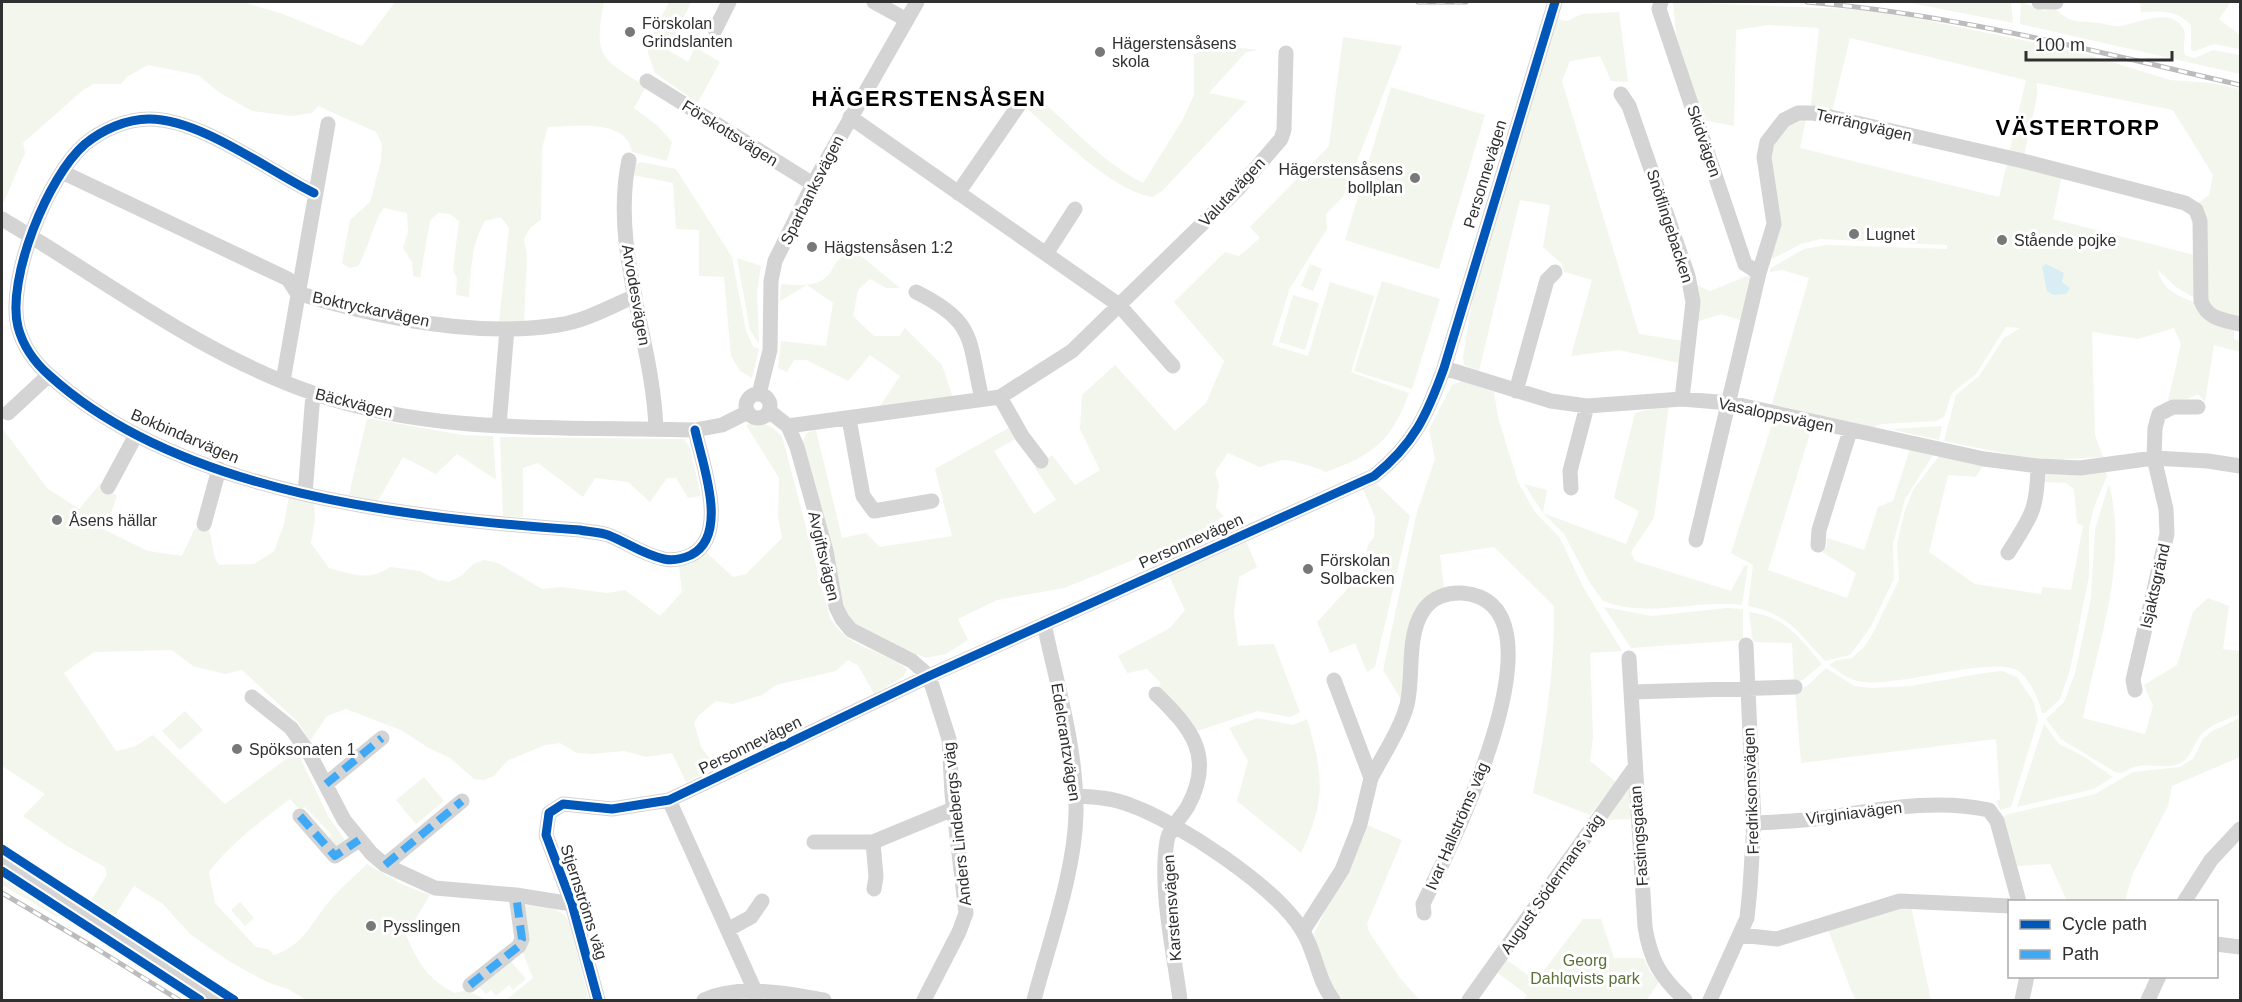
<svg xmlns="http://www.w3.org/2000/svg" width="2242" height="1002" font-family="Helvetica,sans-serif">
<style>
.green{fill:#f3f6ec}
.water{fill:#d8eef4}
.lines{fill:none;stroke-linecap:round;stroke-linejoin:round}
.minor{stroke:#d4d4d4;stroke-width:15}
.rail-casing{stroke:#bcbcbc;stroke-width:5}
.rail{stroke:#fff;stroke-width:3;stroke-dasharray:9;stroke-linecap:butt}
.quiet{stroke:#3fa9f5;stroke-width:8;stroke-dasharray:15 8;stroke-linecap:butt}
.cycleway-casing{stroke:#fff;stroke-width:13}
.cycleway{stroke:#0057b8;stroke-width:9}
.poi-dot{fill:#787878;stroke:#fff;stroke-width:2}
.labels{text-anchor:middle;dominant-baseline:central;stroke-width:6;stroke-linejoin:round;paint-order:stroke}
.poi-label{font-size:16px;fill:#303030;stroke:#fff;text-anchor:start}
.street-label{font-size:16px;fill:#303030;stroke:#fff}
.park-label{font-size:16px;fill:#5b7038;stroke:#fff}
.district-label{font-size:22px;font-weight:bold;letter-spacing:1.5px;fill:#000;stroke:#fff}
</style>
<rect width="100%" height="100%" fill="#fff"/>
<path class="green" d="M2 2H243L283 14 362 46 395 2H604C593 58 601 58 646 87L634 108 658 126 672 142 667 161 632 152C627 118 573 126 548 127L542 148 541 220 530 228 524 239 527 257 524 322H499L509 228 501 217 485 221C471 245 471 270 469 297L456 295 457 278 453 270 459 221 450 214 438 213 430 221 420 278 413 276 412 262 403 248 408 232 407 213 384 208C374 219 369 249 358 266L349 268 342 263 350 220 370 202 381 161 382 144 376 132 318 106 312 113 291 116 252 111 220 93 198 75 148 65 127 77 121 84H93L82 91 23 143 25 153 2 206Z
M669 2H691L668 50 688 62 695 47 720 62 696 106 688 96 655 73 648 53 650 40Z
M1673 2 1876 10 2076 51 2170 80 2212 83 2240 89V317L2222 313 2207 303 2197 204 2209 195 2213 175 2173 110 2037 83V97L2024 156 2009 153 2026 80 1850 38 1832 111 1811 105 1819 28 1768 25 1736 30 1734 126 1703 120 1676 34Z
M1905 2H2011L2013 23Z
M2021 2 2044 11 2055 9C2074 25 2076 20 2098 23 2105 24 2114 27 2121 26 2139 23 2170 7 2183 28 2188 36 2181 46 2185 55L2195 58 2213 50 2240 55V74L2020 24Z
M2140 2H2231L2219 19 2240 35V49L2214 44 2195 51 2191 50V25C2177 10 2161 11 2141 12Z
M1619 12 1628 82 1611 81 1600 56 1570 61 1562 81 1639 334 1684 341 1683 364 1619 350 1571 356 1592 280 1564 272 1562 264 1543 247 1550 205 1520 200 1479 371 1464 365 1463 357 1475 284 1557 19 1567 21 1582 14Z
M1343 37 1402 46 1343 197 1326 214 1327 229 1290 288 1272 345 1308 356 1330 282 1374 296 1351 372 1409 393C1392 441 1373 455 1326 472 1322 469 1289 459 1284 460 1276 461 1267 465 1260 467L1228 453 1215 472 1219 485 1216 508 1224 516 1195 535 1064 588 997 600 958 619 968 640 946 654 926 658 874 637 856 625 843 608 803 441 807 433 816 430 842 538 866 533 880 547 952 536 935 469 1010 427 1017 438 994 451 1034 514 1056 500 1035 468 1052 455 1075 485 1100 470 1080 429 1082 395 1115 365 1175 431 1206 403 1224 361 1174 302 1225 252 1239 256 1260 238 1250 227 1329 146Z
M1209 45 1259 50 1246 52 1209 93 1247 101 1163 190 1153 197C1112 191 1058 135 1026 108L1035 95C1071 125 1100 161 1143 183L1182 121 1194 95V55Z
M1391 87 1485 115 1439 269 1345 240Z
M1806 119 1800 148 1999 197 2007 164 2062 175 2053 219 2194 255 2195 298 2176 287 2158 270C2162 291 2181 297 2199 304 2211 310 2223 321 2234 328V339L2240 341V352L2214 345 2205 402 2198 394 2188 399 2168 400 2181 344 2174 328 2138 339 2092 332 2095 435 2103 457 2050 460 2012 455 1944 441 1956 395 1979 376 2004 338 2020 328 2006 327 1976 374 1952 393 1944 417 1936 421 1881 424 1871 428 1772 404 1809 278 1782 270 1770 272 1771 268 1804 249 1827 245 1947 249V245L1820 239 1801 244 1772 259 1771 148 1791 121Z
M641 162 676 169 732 257 746 331 753 346 759 349 752 378 740 371 731 356 724 277 699 276V230L676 229 673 183 633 175 636 164Z
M855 251 900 288H886L870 279 858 290 853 316 874 336H899L905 328 942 365 953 398 880 406 900 376 870 355 848 381 806 360H794L787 372 778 368 781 341 826 346 833 303 807 285 780 301 781 284C793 285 813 287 824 279 839 267 828 261 855 251Z
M737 258 761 266 757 292 759 344 750 330Z
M1310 264 1322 269 1313 291 1301 286Z
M1750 275 1751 285 1743 321 1721 314 1697 322 1695 284 1710 291Z
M1382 281 1440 299 1412 389 1354 371Z
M1293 295 1319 303 1305 350 1279 342Z
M1462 381 1494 392 1498 417 1518 482 1535 512 1560 538 1583 587 1622 651 1590 653 1593 737 1590 761 1616 782 1590 815 1533 793C1545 732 1555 669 1554 606L1494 547 1440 555 1444 589 1431 596 1402 701 1383 670 1417 512 1435 459 1429 429 1452 385Z
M1669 405 1654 518 1631 552 1635 561 1731 591 1744 566 1748 565 1742 605C1696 599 1650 619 1603 601L1590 583 1564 534 1543 513 1524 484 1547 490 1543 513 1626 544 1639 511 1614 498 1635 413Z
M367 418 462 435 493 436 496 480 457 454 436 474 403 457 378 501 349 495Z
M758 421 773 428 782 436 830 618C849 650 880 648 907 669L903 677 874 694 858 665 848 660 836 671 776 685 762 695 733 704 716 701 699 715 694 723 701 747 716 767 686 782 672 753 646 757 624 751 592 754 577 753 560 743 545 745 507 761 494 776 484 780 474 779 450 758 427 747 403 731 346 709 327 716 310 741 298 722 242 670 225 674 193 666 172 650 94 652 64 673 116 751 134 747 153 735 225 804 297 751 328 816 347 843 339 848 326 840 332 835 305 807 300 810 290 799C260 822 232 842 209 872L215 903 256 947 268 949 274 955C305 946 313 918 333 897 344 885 356 875 367 864L401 884 430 895 406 935C417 961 428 980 455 993L466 990 487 1000H306L288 989 267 982 230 962 190 934 163 904 134 886 113 918 90 902 107 875 105 867 67 846 23 816 45 794 2 766V428L47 488 79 509 100 484 117 496 105 530 148 551 182 556 195 528 209 531C214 543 211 555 219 565L254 564 274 551 284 524 289 495 314 502 315 520 311 543 329 568C353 574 368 582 390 567L420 571 437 580 449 582 461 576 473 564 484 560 498 563 542 589 562 587 607 593 625 590 660 616 682 592 679 566 691 564 705 551 733 577 746 574 782 538 778 516 779 478 746 425Z
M1773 421 1812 427 1768 570 1847 598 1856 573 1822 552 1827 546V538L1864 550 1878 507 1893 501 1910 449 1933 455 1905 499 1893 544 1894 579 1870 628 1850 655 1825 661C1798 632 1789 614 1748 606L1753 565 1731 553Z
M1942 426 1939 440 1889 429Z
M500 437 684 439 690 448 701 496 688 498 676 478H667L650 502 628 482 595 478 583 497 538 463 523 468V517L503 516Z
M1939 456 1984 464 1976 477 1948 475 1929 552 1975 584 2041 594 2043 587 2071 590 2083 526 2077 523 2074 489 2066 483 2043 482 2045 474 2106 471 2107 476 2094 507 2089 528V576L2070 670 2060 699 2045 713H2042C2039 700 2031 682 2021 673 1997 652 1897 690 1857 681 1847 678 1838 671 1829 665L1837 660 1852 658 1865 646 1874 631 1899 580 1897 545 1904 514 1913 490Z
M1377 484 1410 516 1375 667 1367 672 1355 643 1330 653 1317 622 1363 572 1368 545 1374 537 1375 517 1363 489Z
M2109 484C2129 562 2098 642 2083 718L2145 734 2153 706 2144 685 2177 665 2193 612 2208 598 2229 606 2223 649 2240 651V714C2226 720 2210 724 2200 736 2193 744 2191 758 2181 763 2160 772 2146 757 2122 773L2115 772 2061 739 2046 719 2064 702 2076 670 2091 598 2095 529Z
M1246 541 1257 567 1239 577 1234 613 1238 646 1274 644 1300 712 1290 717 1258 711 1197 731 1157 689 1161 683 1147 669 1127 673 1118 656 1170 628 1185 610 1169 576Z
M1604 607 1652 616 1727 608 1743 609V640L1631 648Z
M1749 612C1786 617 1798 637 1822 664L1803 680 1794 682 1792 643 1753 642Z
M1826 668 1854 686 1871 688 1910 686 1984 673 2002 671 2017 677 2034 702 2038 720 2011 807 2000 810 1996 801 2000 799 1996 739 1801 763 1795 691 1807 686Z
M185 711 203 730 180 750 162 731Z
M1258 718 1293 725 1307 719C1323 774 1327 800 1301 853L1237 801 1248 761 1229 728Z
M2240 718V757L2172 786 2168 806 2133 873 2125 901H2067L2050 864 2016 866 2002 821 2005 815 2095 794 2133 772 2180 767 2193 759 2203 739 2212 731Z
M2044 724 2059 744 2083 756 2113 777 2094 789 2017 807Z
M424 777 444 801 416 824 396 800Z
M1631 785 1632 819 1601 820Z
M1365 824 1402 840 1367 924 1369 932 1400 978 1420 1000H1340L1328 985 1315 948 1314 934Z
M2 875 60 912 57 917 2 885Z
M240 902 254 918 245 926 231 910Z
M521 905C541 906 557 903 569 922L589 1000H506L533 978 521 948Z
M1911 906 1931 1000H1855L1827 927 1888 908Z
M1583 919H1601L1614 958H1644L1650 972 1659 982 1647 1000H1523L1527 995 1494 970 1504 958 1536 981Z
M509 959 526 979 513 990 509 985 496 996 491 990 486 994 478 986Z"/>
<path class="water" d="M2046 264 2064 273 2062 282 2070 288 2066 294 2053 295 2047 291 2042 267Z"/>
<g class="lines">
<path class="minor" d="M874 2 905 19
M1661 2 1659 9 1745 264 1759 273
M2039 2H2056
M715 30 729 2
M647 81 813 184
M1621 94 1629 106 1688 276 1693 302 1682 399
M850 117 1119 305 1173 366
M629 160C610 249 653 340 656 429
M62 172 288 279 297 293C376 317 475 338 558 325 585 321 610 307 635 296
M314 193C267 170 201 119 149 119 126 119 102 130 85 144 48 176 6 279 18 327 23 346 35 363 50 376 182 495 410 518 580 530 589 532 599 532 608 535 626 542 644 555 664 559 673 561 682 559 691 555 730 535 702 463 695 430
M958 193 1023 99
M2 219C104 279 200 354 313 393 435 436 568 426 695 430L722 425 748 412
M1046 254 1075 209
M916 292C977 322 968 340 982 399
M1444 368 1551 401 1587 406 1682 399 1730 403 1984 459 2038 466 2080 468 2154 458 2208 461 2240 466
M283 381 328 124
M1516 391 1547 280 1555 272
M759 394 770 350 771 281 775 261 813 184 917 2
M746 406a12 12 0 1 1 24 0a12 12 0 1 1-24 0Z
M1000 397 1022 436 1041 461
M769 411 788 426 1000 397 1072 351 1237 190 1281 139 1284 130 1286 53
M8 413 49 375
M849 419 863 496 874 511 932 501
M499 426 507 329
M788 426 797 447 826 551 836 607 842 619 851 630 912 661 929 676 949 739 952 794 966 913 959 932 924 1000
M108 487 136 435
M1571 488 1570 471 1587 406
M305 494 313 394
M204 524 219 469
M1696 540 1759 273 1774 224 1764 157 1767 142 1784 120 1798 113H1813L2023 161 2185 203 2196 210 2200 221 2201 301C2207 319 2224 320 2240 324
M1818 545 1819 530 1850 431
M2008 553C2031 516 2037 512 2038 466
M1629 658 1645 927C1651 962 1660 976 1685 1000
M2135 690 2133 680 2167 534 2166 509 2154 458 2155 428 2159 414 2173 407H2198
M1632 692 1795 687
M1156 694C1191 728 1215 756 1188 806 1182 817 1169 828 1167 841 1159 889 1174 952 1180 1000
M252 697 291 728 309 753 344 820 371 853 385 865 435 888 516 895 572 904
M1371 778C1383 755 1400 730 1407 705 1414 676 1406 637 1423 611 1431 598 1447 592 1462 593 1576 602 1446 856 1423 904L1424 913
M326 784 382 738
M1076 796C1095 797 1113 798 1130 805 1178 822 1275 886 1302 930 1316 952 1317 979 1333 1000
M669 800 756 993 755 1000
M300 816 335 856 359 840
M1754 823C1777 822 1800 821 1823 818 1879 810 1933 798 1989 810L1997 821 2019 902
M814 842H873L953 809
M873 842 876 877 874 889
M2 858 219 1000
M385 865 462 801
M2184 902 2211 860 2240 829
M729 929 751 917 762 901
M1303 931 1342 870 1360 824 1371 778 1334 680
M1740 935 1777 939 1900 901 2010 906
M2216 944 2240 947
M470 985 519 946 522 939 516 895
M598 1000 572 904 546 835 549 813 563 804 612 809 669 800 929 676 1374 476C1414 444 1427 415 1444 368L1555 2
M704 1000C738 984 788 993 824 1000
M1034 1000C1049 942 1075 872 1076 813 1077 750 1057 685 1044 624
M1469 1000 1635 767
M1710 1000 1747 918 1750 888 1754 823 1746 645
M2022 1000 2027 976
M2148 1000 2159 976"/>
<defs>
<path id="rail" d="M1418 2H1466
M1807 2C1954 14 2097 52 2240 85
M2 893 97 949 179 1000"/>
</defs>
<use href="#rail" class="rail-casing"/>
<use href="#rail" class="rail"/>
<path class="quiet" d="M326 784 382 738
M300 816 335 856 359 840
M385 865 462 801
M470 985 519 946 522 939 516 895"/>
<defs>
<path id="cycleway" d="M314 193C267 170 201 119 149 119 126 119 102 130 85 144 48 176 6 279 18 327 23 346 35 363 50 376 182 495 410 518 580 530 589 532 599 532 608 535 626 542 644 555 664 559 673 561 682 559 691 555 730 535 702 463 695 430
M2 849 234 1000
M2 871 200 1000
M598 1000 572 904 546 835 549 813 563 804 612 809 669 800 929 676 1374 476C1414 444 1427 415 1444 368L1555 2"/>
</defs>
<use href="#cycleway" class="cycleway-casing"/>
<use href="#cycleway" class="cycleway"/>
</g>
<g class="poi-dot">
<circle cx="630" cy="32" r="6"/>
<circle cx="1100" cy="52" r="6"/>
<circle cx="1415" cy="178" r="6"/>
<circle cx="1854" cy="234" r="6"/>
<circle cx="2002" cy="240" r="6"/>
<circle cx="812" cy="247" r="6"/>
<circle cx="57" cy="520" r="6"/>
<circle cx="1308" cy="569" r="6"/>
<circle cx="237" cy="749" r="6"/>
<circle cx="371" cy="926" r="6"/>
</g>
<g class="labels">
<g class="poi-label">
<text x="642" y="23">Förskolan<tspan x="642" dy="18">Grindslanten</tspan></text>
<text x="1112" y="43">Hägerstensåsens<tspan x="1112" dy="18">skola</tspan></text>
<text x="1403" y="169" text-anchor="end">Hägerstensåsens<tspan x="1403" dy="18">bollplan</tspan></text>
<text x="1866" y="234">Lugnet</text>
<text x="2014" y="240">Stående pojke</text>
<text x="824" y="247">Hägstensåsen 1:2</text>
<text x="69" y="520">Åsens hällar</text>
<text x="1320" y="560">Förskolan<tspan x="1320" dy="18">Solbacken</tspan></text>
<text x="249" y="749">Spöksonaten 1</text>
<text x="383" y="926">Pysslingen</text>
</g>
<g class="street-label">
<text transform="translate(1864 125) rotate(13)">Terrängvägen</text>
<text transform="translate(730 133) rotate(32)">Förskottsvägen</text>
<text transform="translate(1704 141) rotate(71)">Skidvägen</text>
<text transform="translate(1485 174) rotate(-73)">Personnevägen</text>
<text transform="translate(812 190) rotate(-63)">Sparbanksvägen</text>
<text transform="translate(1232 192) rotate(-47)">Valutavägen</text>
<text transform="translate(1670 226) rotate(72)">Snöflingebacken</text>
<text transform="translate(636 295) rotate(80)">Arvodesvägen</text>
<text transform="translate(371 309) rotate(12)">Boktryckarvägen</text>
<text transform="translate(354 403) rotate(14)">Bäckvägen</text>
<text transform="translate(1776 415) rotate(12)">Vasaloppsvägen</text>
<text transform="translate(185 436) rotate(23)">Bokbindarvägen</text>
<text transform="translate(1191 541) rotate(-24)">Personnevägen</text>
<text transform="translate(824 556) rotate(77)">Avgiftsvägen</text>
<text transform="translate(2155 586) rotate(-77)">Isjaktsgränd</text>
<text transform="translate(1066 742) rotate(81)">Edelcrantzvägen</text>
<text transform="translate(750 745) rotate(-26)">Personnevägen</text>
<text transform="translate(1751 791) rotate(-92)">Fredriksonsvägen</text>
<text transform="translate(1854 813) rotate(-7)">Virginiavägen</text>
<text transform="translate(957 824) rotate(-96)">Anders Lindebergs väg</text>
<text transform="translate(1457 826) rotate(-67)">Ivar Hallströms väg</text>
<text transform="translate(1639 836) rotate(-94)">Fastingsgatan</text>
<text transform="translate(1552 884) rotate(-55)">August Södermans väg</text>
<text transform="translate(584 902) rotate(72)">Stjernströms väg</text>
<text transform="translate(1172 908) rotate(-94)">Karstensvägen</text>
</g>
<g class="park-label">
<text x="1585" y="960">Georg<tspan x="1585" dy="18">Dahlqvists park</tspan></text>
</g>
<g class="district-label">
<text x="929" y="98">HÄGERSTENSÅSEN</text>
<text x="2078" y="127">VÄSTERTORP</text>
</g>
</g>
<rect width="2242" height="1002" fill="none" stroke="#303030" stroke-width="6"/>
<rect x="2008" y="900" width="210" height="78" fill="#ffffff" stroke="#acacac" stroke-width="1.5"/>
<rect x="2020" y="920" width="30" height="9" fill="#0057b8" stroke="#acacac" stroke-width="1.5"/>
<text x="2062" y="930" font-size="18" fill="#303030">Cycle path</text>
<rect x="2020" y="950" width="30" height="9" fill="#3fa9f5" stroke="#acacac" stroke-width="1.5"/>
<text x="2062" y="960" font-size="18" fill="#303030">Path</text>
<path d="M2026 51v9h146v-9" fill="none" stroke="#303030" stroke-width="3"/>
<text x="2035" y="51" font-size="18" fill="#303030" stroke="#ffffff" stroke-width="4.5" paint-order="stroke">100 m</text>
</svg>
